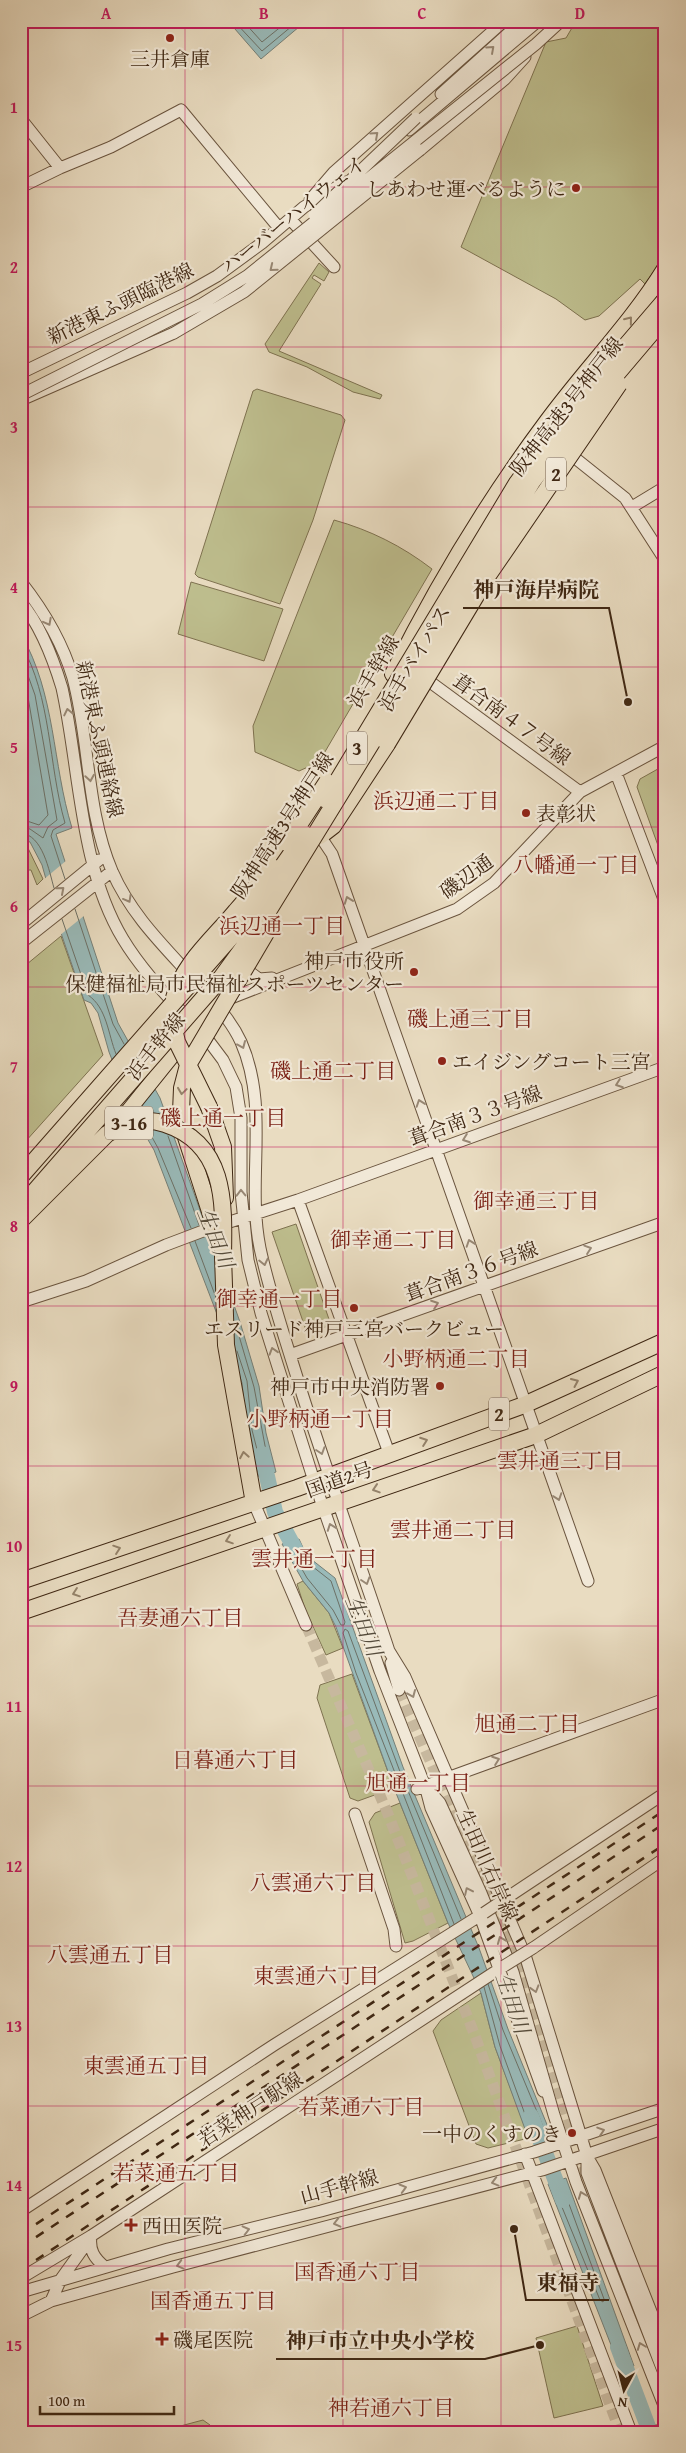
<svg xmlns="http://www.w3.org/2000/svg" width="686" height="2453" font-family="'Gentium Book Plus','Noto Serif JP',serif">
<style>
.green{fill:#bebe8e;stroke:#7e7250}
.water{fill:#99bab9;stroke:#757f77}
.pier{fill:#e9dcc1}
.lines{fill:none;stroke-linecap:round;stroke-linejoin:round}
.shore{stroke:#6c7066;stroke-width:1}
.river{stroke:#99bab9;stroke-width:16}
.minor-tunnel{stroke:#c7b89e;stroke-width:11;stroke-dasharray:11 5.5;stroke-linecap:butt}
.minor-casing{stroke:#6a543e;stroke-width:13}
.major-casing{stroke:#3f2713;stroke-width:16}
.highway-casing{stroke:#3f2713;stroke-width:18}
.minor{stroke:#f1e8d7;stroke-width:11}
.major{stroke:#e9dcc1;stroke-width:14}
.highway{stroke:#e9dcc1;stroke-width:16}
.rail{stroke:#3f2713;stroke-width:2.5;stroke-dasharray:9 9;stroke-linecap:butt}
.minor-bridge-casing{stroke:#6a543e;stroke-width:13;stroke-linecap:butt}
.highway-bridge-casing{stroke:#3f2713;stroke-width:18;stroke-linecap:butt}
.minor-bridge{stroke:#f1e8d7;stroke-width:11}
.highway-bridge{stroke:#e9dcc1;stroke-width:16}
.oneway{stroke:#988875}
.oneway2{stroke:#94826a}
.grid{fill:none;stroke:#c2185b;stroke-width:1;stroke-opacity:0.55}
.poi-dot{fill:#8f2418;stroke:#f1e8d7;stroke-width:2}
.labels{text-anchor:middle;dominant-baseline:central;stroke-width:4.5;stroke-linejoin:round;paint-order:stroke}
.shield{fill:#f1e8d7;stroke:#74614e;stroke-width:1}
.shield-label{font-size:19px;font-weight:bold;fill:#3f2713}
.poi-label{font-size:20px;fill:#3f2713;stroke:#f1e8d7;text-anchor:end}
.street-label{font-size:20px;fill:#3f2713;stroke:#f1e8d7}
.neighbourhood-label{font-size:21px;fill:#7a1f14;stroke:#f1e8d7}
.water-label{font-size:21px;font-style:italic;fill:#564c3c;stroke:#f1e8d7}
.leader{fill:none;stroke:#3f2713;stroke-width:2}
.callout-dot{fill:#3f2713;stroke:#f1e8d7;stroke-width:2}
.callout-label{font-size:21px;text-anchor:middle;font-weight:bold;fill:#3f2713;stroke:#f1e8d7;stroke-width:4.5;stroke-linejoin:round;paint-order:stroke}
.neatline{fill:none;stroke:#c2185b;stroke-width:2}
.grid-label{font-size:16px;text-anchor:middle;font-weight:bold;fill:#c2185b}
</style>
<rect width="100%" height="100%" fill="#e9dcc1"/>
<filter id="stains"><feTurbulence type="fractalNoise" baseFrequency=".004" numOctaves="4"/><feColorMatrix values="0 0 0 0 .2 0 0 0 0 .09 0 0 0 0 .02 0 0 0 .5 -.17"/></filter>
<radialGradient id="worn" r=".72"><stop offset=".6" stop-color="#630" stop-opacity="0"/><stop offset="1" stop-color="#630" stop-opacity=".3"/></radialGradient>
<path class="green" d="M576 21H665V255L645 284 640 279 599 316 585 320 556 299 461 247 546 42 566 38Z
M319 263 329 272 324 281 314 275 312 278 321 284 279 351 382 395 380 399 353 392 307 367 269 352 265 344Z
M257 389 341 415 345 420 313 520 280 604 198 577 195 574 253 391Z
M334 520C370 530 402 546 432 569L319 762 299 771 255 752 253 726Z
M191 582 283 609 264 661 178 634Z
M665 765V865L637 787 640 779Z
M21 841 25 842 43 879 37 885 31 870H21Z
M61 936 103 1055 25 1142 21 1130V969Z
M296 1224 331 1325 307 1333 272 1232Z
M303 1581 329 1613 343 1648 326 1655 305 1609 297 1584Z
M352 1674 394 1788 358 1801 350 1798 317 1698 320 1685Z
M400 1803 448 1923 413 1941 405 1943 369 1822 375 1813Z
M481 1993 495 2047 529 2138 488 2148 476 2144 433 2031 441 2020Z
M577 2326 603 2406 554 2418 536 2338Z
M203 2420 210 2425 212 2432H158Z"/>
<path class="water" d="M228 21H306L261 59Z
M21 634C56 695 52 763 72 828L56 834 118 1023 160 1098 240 1322 259 1386 266 1433 276 1472 259 1477 247 1430 242 1383 235 1361 154 1150 134 1116 109 1052 98 1013 91 1003 84 1000 62 936 42 865 30 842 21 838Z
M299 1539 307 1556 335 1578 403 1767 479 1948 508 2029 550 2132 529 2138 525 2129 495 2047 481 1993 448 1923 394 1788 336 1627 329 1613 303 1581 282 1544Z
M566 2178 634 2366 620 2368 548 2184Z"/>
<path class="pier" d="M67 860 85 915 59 936 43 880Z"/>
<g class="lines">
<path class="shore" d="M234 21 262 51 298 21
M243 21 262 42 288 21
M21 644C52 698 48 764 65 823L53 830 51 836 65 879
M21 656 35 695 57 820 48 827 43 838 30 829 21 827
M21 678 28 697 48 815 39 825 21 819
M21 833C43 835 49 871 54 888
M75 909 113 1024 124 1044
M62 919 88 995C107 1008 108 1034 116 1054
M148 1130 158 1148 191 1228
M168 1136 199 1225
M195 1241 215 1295
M235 1322 254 1387 269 1467 265 1470 262 1469 252 1430 247 1381 237 1351
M293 1546 297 1547 303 1559 331 1581 345 1622 344 1625H341L333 1610 307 1578 291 1550Z
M454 1924 356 1673 343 1633 345 1629 348 1631 399 1769 461 1919
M484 1987 500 2046 530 2128 532 2132 541 2129 543 2127 540 2119 503 2030 488 1984
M562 2185 604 2299 603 2302 600 2300 555 2190 556 2187Z"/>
<path class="river" d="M262 1454 275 1512 302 1562
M531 2116 563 2200
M618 2347 650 2432"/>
<path class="minor-tunnel" d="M306 1625 388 1814 475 2036 620 2432
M399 1690 465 1840 517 1951 586 2178
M600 2222 619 2278"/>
<defs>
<path id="minor" d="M441 94 522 21
M21 119 60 168 21 187
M409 130 538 21
M420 150 505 79 525 57
M60 168 111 147 181 110 279 228
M310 200 334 172 504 21
M290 219 334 267
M21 373 187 293 217 276 262 243 304 207 345 182
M21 400 174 333
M565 450 625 498 665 560
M632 507 665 487
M21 582C43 610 63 644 73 678 90 741 86 810 112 871 132 917 167 949 200 986 215 1004 231 1020 241 1042 270 1108 246 1179 260 1248 270 1295 286 1341 300 1387 328 1476 360 1563 389 1651L405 1677 525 1955 587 2156V2173L665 2376
M21 602C41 626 53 658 62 688 80 769 79 866 123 939 141 969 166 996 191 1021
M422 676 580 792
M616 773 665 902
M320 836 332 854 588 1581
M21 924 99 860
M21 943 112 871
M243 963V967L259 979 272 978
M226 1000 457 909 494 883 580 792 665 746
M202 1032 223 1060 236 1087 241 1118V1192L248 1260 261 1313 314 1481 380 1671 425 1786 440 1803 481 1893 513 1972 554 2115 576 2182 665 2408
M298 1200 389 1453
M21 1302 86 1281 166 1245 211 1228 298 1200 665 1067
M290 1355 665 1222
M254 1503 306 1625
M391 1663 399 1690
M417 1789 665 1699
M426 1789 431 1808 480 1916 543 2091
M355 1814 394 1929 396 1946
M508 1897 665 1793
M533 1948 665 1858
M525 2154 631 2432
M588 2158 595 2170 665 2347
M21 2211 274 2045 484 1913
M91 2236C89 2250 94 2258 105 2267
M21 2278 91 2236 504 1966
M21 2292 168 2249 321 2211 534 2152 665 2108
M51 2301 61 2279 89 2240
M21 2316 51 2301 173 2267 542 2170 665 2128
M653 2432 665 2429"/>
<path id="major" d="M112 1131 222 994"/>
<path id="highway" d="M393 674C437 586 488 501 547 422 585 370 631 324 665 269
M320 836 333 826 387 744
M209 1107 223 1147 225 1198
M181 1112 184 1131 215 1227
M21 1191 129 1072
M223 1256 226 1345 254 1503
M21 1581 297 1488 524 1405 665 1341
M21 1612 536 1435 665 1373"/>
</defs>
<use href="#minor" class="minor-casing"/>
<use href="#major" class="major-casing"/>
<use href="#highway" class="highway-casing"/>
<use href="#minor" class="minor"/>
<use href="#major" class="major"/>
<use href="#highway" class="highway"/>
<path class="rail" d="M21 2234 665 1810
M21 2247 665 1823
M21 2270 665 1844"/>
<defs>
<path id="minor-bridge" d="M314 215 416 118
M174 333 244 292 420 150
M21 395 202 304 247 276 536 44 561 21
M484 1913 508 1897
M504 1966 533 1948"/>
<path id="highway-bridge" d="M387 744 489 574 619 384
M326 800 517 483 569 412 665 300
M287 843 327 782
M174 998C183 963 214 938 236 911 249 897 260 881 271 866
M173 1024 177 1042 209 1107
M181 1112 182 1088 188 1065 273 921
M21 1176 240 927 305 834
M21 1207 221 978 259 926 532 482 587 409 665 317
M21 1220 107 1134C124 1123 145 1117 165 1124 226 1144 224 1202 223 1256"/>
</defs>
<use href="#minor-bridge" class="minor-bridge-casing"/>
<use href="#highway-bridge" class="highway-bridge-casing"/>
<use href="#minor-bridge" class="minor-bridge"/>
<use href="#highway-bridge" class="highway-bridge"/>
</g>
<defs><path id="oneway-chevron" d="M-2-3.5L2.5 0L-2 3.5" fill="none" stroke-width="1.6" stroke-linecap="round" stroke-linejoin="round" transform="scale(1.25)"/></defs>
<g class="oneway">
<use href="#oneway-chevron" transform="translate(491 49) rotate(-42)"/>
<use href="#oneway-chevron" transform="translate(375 135) rotate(-42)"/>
<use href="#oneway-chevron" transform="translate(273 268) rotate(141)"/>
<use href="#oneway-chevron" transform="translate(48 622) rotate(62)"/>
<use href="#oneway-chevron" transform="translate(68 712) rotate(-102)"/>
<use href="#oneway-chevron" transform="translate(90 778) rotate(81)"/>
<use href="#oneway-chevron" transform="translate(61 890) rotate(-41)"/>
<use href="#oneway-chevron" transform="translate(128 899) rotate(61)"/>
<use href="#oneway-chevron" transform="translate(348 900) rotate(-110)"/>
<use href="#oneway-chevron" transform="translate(242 1045) rotate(67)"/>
<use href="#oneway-chevron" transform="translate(619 1084) rotate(160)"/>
<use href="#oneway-chevron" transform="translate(420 1103) rotate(-109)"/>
<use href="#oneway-chevron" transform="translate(466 1139) rotate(160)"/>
<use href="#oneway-chevron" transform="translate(241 1193) rotate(-91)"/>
<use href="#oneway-chevron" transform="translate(470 1243) rotate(-109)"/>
<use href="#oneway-chevron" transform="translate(588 1249) rotate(-19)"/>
<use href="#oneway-chevron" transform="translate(264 1262) rotate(77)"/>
<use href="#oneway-chevron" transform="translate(435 1304) rotate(-20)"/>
<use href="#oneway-chevron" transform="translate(273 1351) rotate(-107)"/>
<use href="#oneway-chevron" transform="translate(321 1451) rotate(72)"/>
<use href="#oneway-chevron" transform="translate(558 1497) rotate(71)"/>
<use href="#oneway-chevron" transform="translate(331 1527) rotate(-110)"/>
<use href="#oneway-chevron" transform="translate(366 1581) rotate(72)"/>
<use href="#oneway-chevron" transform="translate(412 1694) rotate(67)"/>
<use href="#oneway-chevron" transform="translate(496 1760) rotate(-20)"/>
<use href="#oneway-chevron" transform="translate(468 1891) rotate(-115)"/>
<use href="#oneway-chevron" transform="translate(501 1940) rotate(-112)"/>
<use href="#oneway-chevron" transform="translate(535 1989) rotate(73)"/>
<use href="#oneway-chevron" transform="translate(601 2131) rotate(-18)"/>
<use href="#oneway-chevron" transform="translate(495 2182) rotate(165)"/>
<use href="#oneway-chevron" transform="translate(403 2188) rotate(-16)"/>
<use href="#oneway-chevron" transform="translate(582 2195) rotate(-111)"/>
<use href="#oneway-chevron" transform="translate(337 2223) rotate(166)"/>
<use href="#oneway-chevron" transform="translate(246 2230) rotate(-14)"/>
<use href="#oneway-chevron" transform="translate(180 2265) rotate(165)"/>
<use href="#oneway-chevron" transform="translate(641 2346) rotate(-111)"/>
</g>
<g class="oneway2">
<use href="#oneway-chevron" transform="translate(629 320) rotate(-51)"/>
<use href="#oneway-chevron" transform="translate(182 1091) rotate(98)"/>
<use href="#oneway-chevron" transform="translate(575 1382) rotate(-24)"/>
<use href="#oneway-chevron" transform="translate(424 1441) rotate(-20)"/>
<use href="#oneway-chevron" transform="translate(244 1455) rotate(-100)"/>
<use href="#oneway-chevron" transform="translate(376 1489) rotate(162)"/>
<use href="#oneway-chevron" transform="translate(229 1540) rotate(161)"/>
<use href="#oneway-chevron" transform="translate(117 1549) rotate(-19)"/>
<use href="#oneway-chevron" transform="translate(76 1593) rotate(161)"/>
</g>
<path class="grid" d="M185 21V2432M343 21V2432M501 21V2432M21 187H665M21 347H665M21 507H665M21 667H665M21 827H665M21 987H665M21 1147H665M21 1306H665M21 1466H665M21 1626H665M21 1786H665M21 1946H665M21 2106H665M21 2266H665"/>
<g class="poi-dot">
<circle cx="170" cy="38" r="5"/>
<circle cx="576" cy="188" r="5"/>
<circle cx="526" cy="813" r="5"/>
<circle cx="414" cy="972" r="5"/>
<circle cx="442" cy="1061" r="5"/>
<circle cx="354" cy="1308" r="5"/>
<circle cx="440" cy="1386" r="5"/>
<circle cx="572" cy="2133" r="5"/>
<path d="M128.5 2217.5h5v5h5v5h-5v5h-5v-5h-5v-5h5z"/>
<path d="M159.5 2331.5h5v5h5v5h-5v5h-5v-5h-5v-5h5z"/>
</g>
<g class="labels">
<g class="shield">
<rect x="546" y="457.5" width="20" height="33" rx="4"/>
<rect x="347" y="731.5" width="20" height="33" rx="4"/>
<rect x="105" y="1106.5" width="48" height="33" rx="4"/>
<rect x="489" y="1397.5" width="20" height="33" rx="4"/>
</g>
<g class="shield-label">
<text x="556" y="474">2</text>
<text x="357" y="748">3</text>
<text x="129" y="1123">3-16</text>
<text x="499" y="1414">2</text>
</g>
<g class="poi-label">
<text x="170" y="58" text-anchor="middle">三井倉庫</text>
<text x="566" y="188">しあわせ運べるように</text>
<text x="536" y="813" text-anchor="start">表彰状</text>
<text x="404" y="960">神戸市役所<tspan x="404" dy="23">保健福祉局市民福祉スポーツセンター</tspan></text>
<text x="452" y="1061" text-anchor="start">エイジングコート三宮</text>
<text x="354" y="1328" text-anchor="middle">エスリード神戸三宮バークビュー</text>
<text x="430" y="1386">神戸市中央消防署</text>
<text x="562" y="2133">一中のくすのき</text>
<text x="142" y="2225" text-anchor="start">西田医院</text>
<text x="173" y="2339" text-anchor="start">磯尾医院</text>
</g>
<g class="street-label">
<text transform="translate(293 214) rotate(-38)">ハーバーハイウェイ</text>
<text transform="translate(120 303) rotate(-26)">新港東ふ頭臨港線</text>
<text transform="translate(566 406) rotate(-52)">阪神高速3号神戸線</text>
<text transform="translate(414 658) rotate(-59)">浜手バイパス</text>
<text transform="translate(373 671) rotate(-59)">浜手幹線</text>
<text transform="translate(512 719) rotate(36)">葺合南４７号線</text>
<text transform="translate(100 739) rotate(78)">新港東ふ頭連絡線</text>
<text transform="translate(282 825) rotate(-57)">阪神高速3号神戸線</text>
<text transform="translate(466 876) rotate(-36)">磯辺通</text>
<text transform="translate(155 1046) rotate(-51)">浜手幹線</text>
<text transform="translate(475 1115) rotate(-20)">葺合南３３号線</text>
<text transform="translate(471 1271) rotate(-20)">葺合南３６号線</text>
<text transform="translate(339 1479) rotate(-19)">国道2号</text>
<text transform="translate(488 1865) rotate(66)">生田川右岸線</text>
<text transform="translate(250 2109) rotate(-33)">若菜神戸駅線</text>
<text transform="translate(339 2186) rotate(-15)">山手幹線</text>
</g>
<g class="neighbourhood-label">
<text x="436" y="800">浜辺通二丁目</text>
<text x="576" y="864">八幡通一丁目</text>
<text x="282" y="925">浜辺通一丁目</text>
<text x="470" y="1018">磯上通三丁目</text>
<text x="333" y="1070">磯上通二丁目</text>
<text x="223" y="1117">磯上通一丁目</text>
<text x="536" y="1200">御幸通三丁目</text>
<text x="393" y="1239">御幸通二丁目</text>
<text x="279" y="1298">御幸通一丁目</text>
<text x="456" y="1358">小野柄通二丁目</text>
<text x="320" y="1418">小野柄通一丁目</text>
<text x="560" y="1460">雲井通三丁目</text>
<text x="453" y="1529">雲井通二丁目</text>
<text x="314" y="1558">雲井通一丁目</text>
<text x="180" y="1617">吾妻通六丁目</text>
<text x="527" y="1723">旭通二丁目</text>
<text x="235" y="1759">日暮通六丁目</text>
<text x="418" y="1782">旭通一丁目</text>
<text x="313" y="1882">八雲通六丁目</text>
<text x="110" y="1954">八雲通五丁目</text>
<text x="316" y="1975">東雲通六丁目</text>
<text x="146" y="2065">東雲通五丁目</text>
<text x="361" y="2106">若菜通六丁目</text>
<text x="176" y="2172">若菜通五丁目</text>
<text x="357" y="2271">国香通六丁目</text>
<text x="213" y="2300">国香通五丁目</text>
<text x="391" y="2407">神若通六丁目</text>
</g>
<g class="water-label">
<text transform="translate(216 1238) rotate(68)">生田川</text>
<text transform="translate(364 1626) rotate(68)">生田川</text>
<text transform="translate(513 2003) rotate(71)">生田川</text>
</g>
</g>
<path class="leader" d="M628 702L609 608H463M514 2229L526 2300H609M540 2345L485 2359H276"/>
<g class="callout-dot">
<circle cx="628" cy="702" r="5"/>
<circle cx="514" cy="2229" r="5"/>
<circle cx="540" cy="2345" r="5"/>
</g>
<g class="callout-label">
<text x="536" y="597">神戸海岸病院</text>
<text x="568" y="2290">東福寺</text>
<text x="380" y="2348">神戸市立中央小学校</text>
</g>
<rect width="686" height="2453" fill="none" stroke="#e9dcc1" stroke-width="55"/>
<g transform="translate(624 2390) rotate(187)" stroke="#f1e8d7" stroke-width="4" paint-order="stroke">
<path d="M0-4L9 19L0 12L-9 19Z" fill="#3f2713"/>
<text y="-8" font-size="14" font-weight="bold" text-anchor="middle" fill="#3f2713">N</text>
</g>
<path d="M40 2406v8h134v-8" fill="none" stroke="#3f2713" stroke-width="2.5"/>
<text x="48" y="2406" font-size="15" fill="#3f2713" stroke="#f1e8d7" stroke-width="4" paint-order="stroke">100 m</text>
<rect x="28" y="28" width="630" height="2398" class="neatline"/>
<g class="grid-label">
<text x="106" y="19">A</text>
<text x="264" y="19">B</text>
<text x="422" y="19">C</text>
<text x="580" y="19">D</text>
<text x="14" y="113">1</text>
<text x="14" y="273">2</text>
<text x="14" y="433">3</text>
<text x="14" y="593">4</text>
<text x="14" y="753">5</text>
<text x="14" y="912">6</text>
<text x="14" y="1072">7</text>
<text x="14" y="1232">8</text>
<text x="14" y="1392">9</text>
<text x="14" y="1552">10</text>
<text x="14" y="1712">11</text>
<text x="14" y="1872">12</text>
<text x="14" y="2032">13</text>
<text x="14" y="2191">14</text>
<text x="14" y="2351">15</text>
</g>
<rect width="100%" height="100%" filter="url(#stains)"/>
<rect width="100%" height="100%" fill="url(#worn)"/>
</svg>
